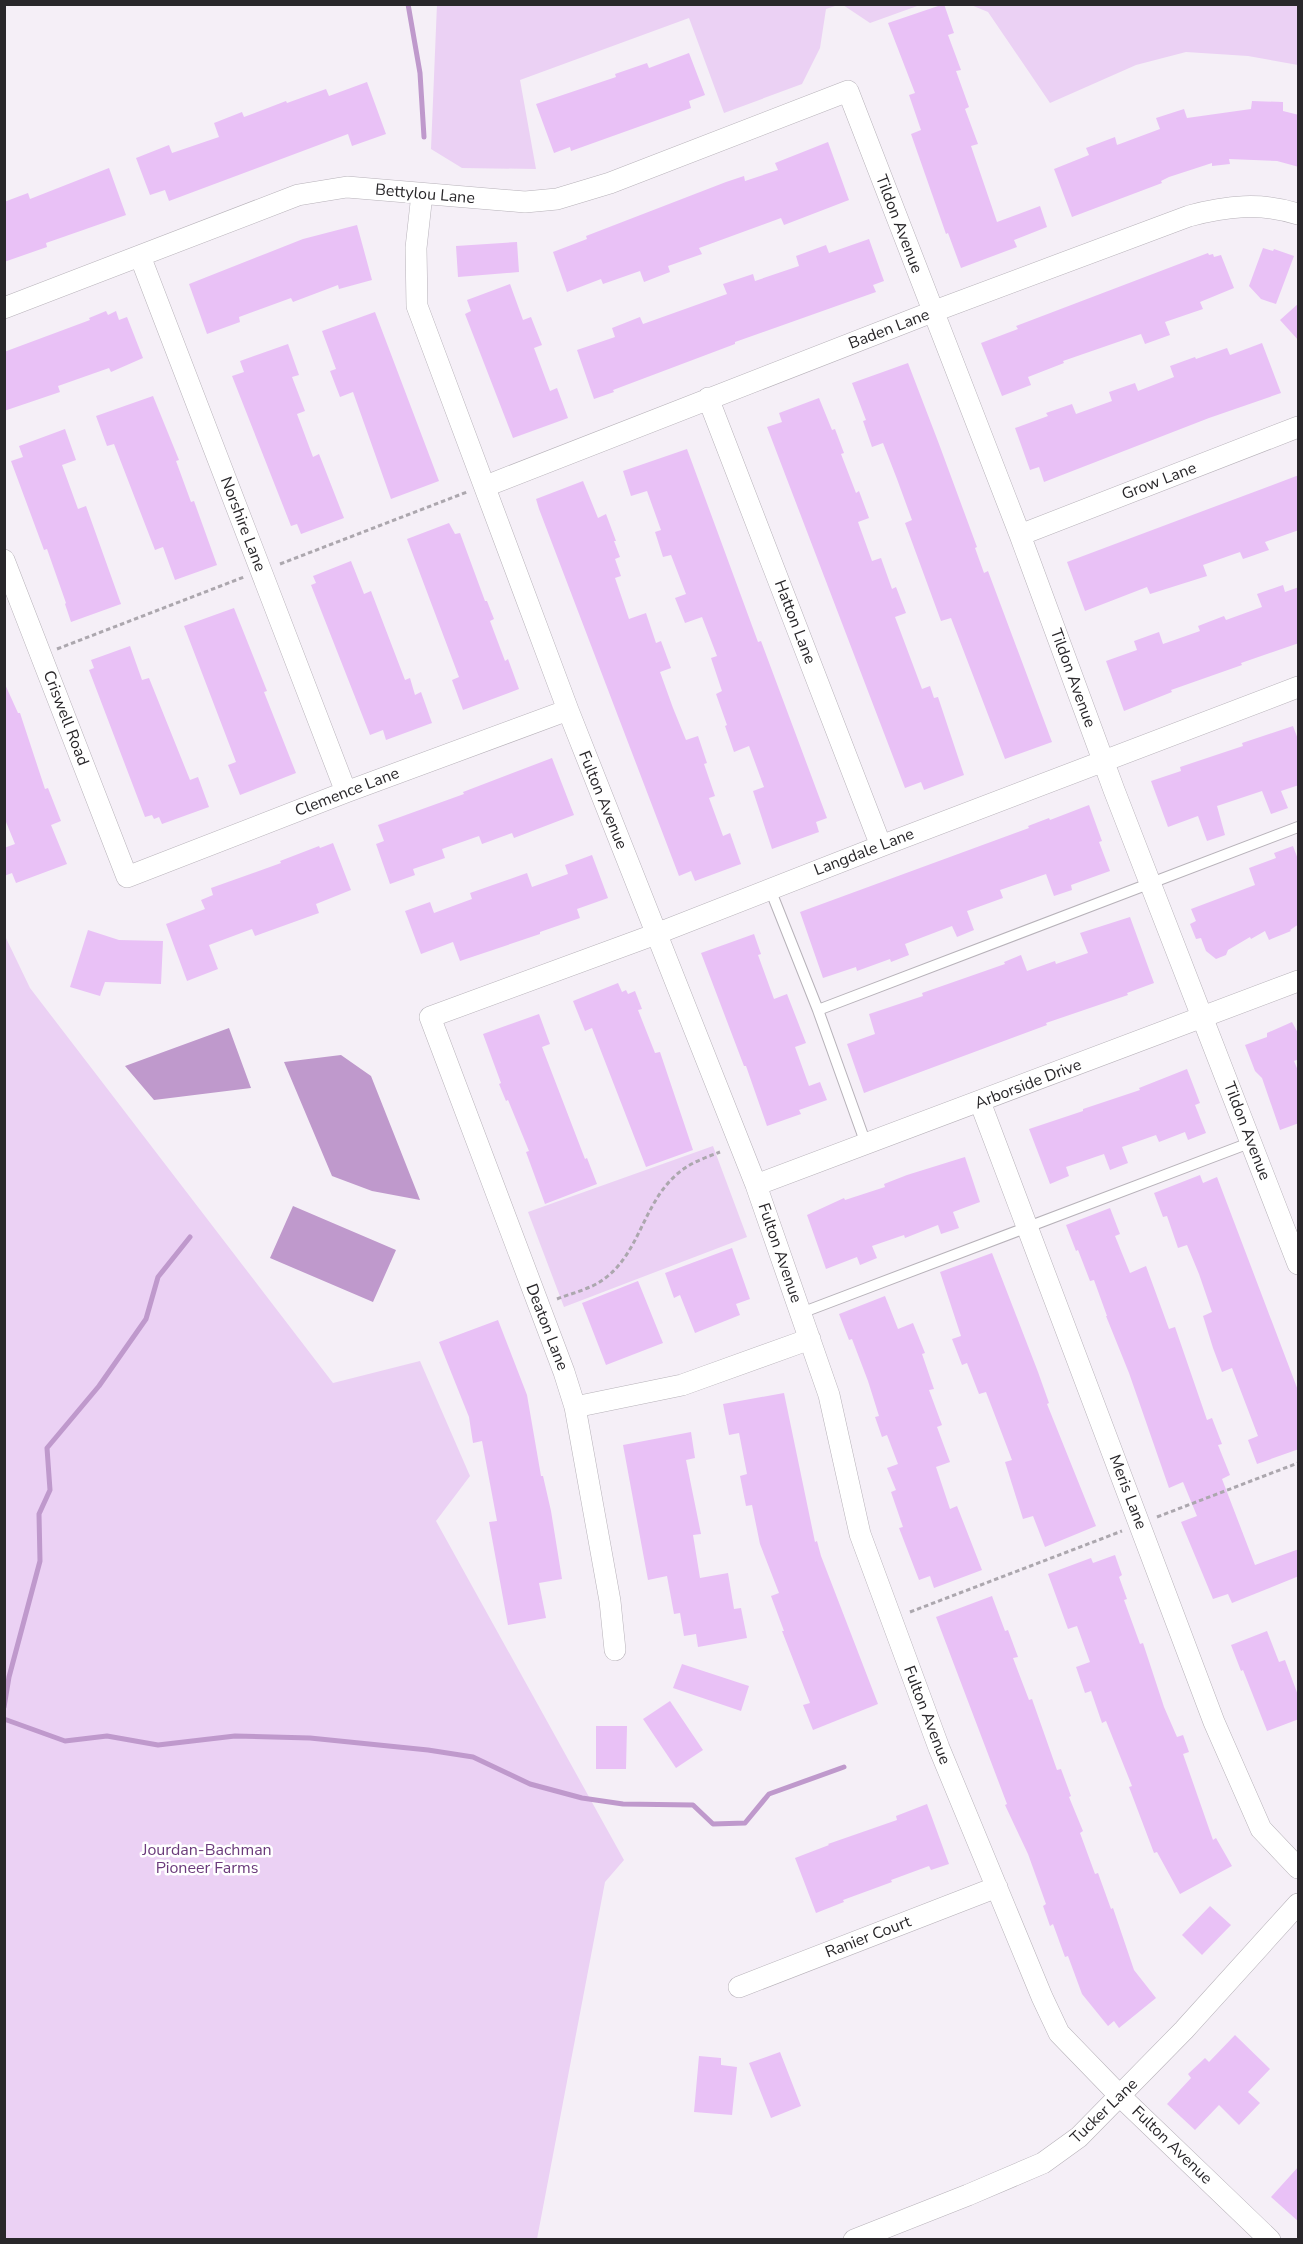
<svg xmlns="http://www.w3.org/2000/svg" width="1303" height="2244" font-family="'Nunito Sans',sans-serif">
<style>
.green{fill:#ebd1f4}
.water{fill:#bf99cc}
.lines{fill:none;stroke-linecap:round;stroke-linejoin:round}
.stream{stroke:#bf99cc;stroke-width:5}
.building{fill:#e9c1f6}
.lane-casing{stroke:#b7b2b9;stroke-width:12}
.street-casing{stroke:#b7b2b9;stroke-width:22}
.path{stroke:#aca7ae;stroke-width:3;stroke-dasharray:4.5 3;stroke-linecap:butt}
.lane{stroke:#fff;stroke-width:10}
.street{stroke:#fff;stroke-width:21}
.labels{text-anchor:middle;dominant-baseline:central;stroke-width:5;stroke-linejoin:round;paint-order:stroke}
.street-label{font-size:16px;fill:#29272a;stroke:#fff}
.park-label{font-size:16px;fill:#6b3b7b;stroke:#fff}
</style>
<rect width="100%" height="100%" fill="#f5eff7"/>
<path class="green" d="M437 4H838V5L826 9 820 48 802 84 724 113 689 18 520 80 536 169 462 168 431 149Z
M843 5H920L870 23Z
M971 5H1298V65L1248 56 1186 52 1136 65 1050 103 988 12Z
M5 936 30 988 333 1383 420 1361 470 1476 436 1521 624 1860 605 1882 537 2239H5Z
M713 1146 747 1237 564 1307 528 1212Z"/>
<path class="water" d="M229 1028 251 1088 154 1100 125 1066Z
M341 1055 371 1076 420 1200 372 1191 332 1176 284 1062Z
M293 1206 396 1250 373 1302 270 1258Z"/>
<g class="lines">
<path class="stream" d="M408 4 420 73 424 137
M4 1707 9 1677 40 1561 39 1514 50 1490 47 1448 99 1386 146 1319 158 1277 190 1237
M4 1719 65 1741 107 1736 158 1745 235 1736 310 1738 428 1750 473 1757 530 1784 582 1798 623 1804 693 1805 713 1824 745 1823 769 1794 844 1767"/>
</g>
<path class="building" d="M944 4 954 33 948 35 961 70 956 71 969 107 965 109 978 144 971 146 997 222 1040 206 1047 227 1014 240 1017 247 961 268 948 233 946 234 911 134 921 130 909 95 915 93 888 23Z
M689 53 705 95 689 101 691 108 571 151 570 147 554 153 536 104 616 77 615 74 647 63 649 68Z
M367 82 386 134 352 146 348 134 169 201 165 190 150 195 136 158 169 145 172 153 219 137 214 123 242 112 244 117 286 101 287 103 326 89 329 96Z
M1252 101 1283 102V111L1299 115V167L1277 161 1229 159 1230 164 1212 166V163L1169 177 1161 181 1162 183 1072 217 1054 169 1089 155 1086 148 1115 137 1117 145 1160 129 1156 118 1184 109 1187 118 1251 109Z
M828 142 849 200 784 225 781 218 699 248 702 254 668 266 670 272 644 282 640 271 603 284 601 279 567 292 553 252 587 239 586 236 726 182 744 176 745 181 778 170 775 163Z
M109 168 126 215 46 243 47 247 4 262V202L28 193 30 199Z
M357 225 372 280 339 289 338 285 293 302 291 298 239 317 240 322 207 334 189 284 303 239Z
M869 239 884 281 873 285 876 292 735 342V344L613 390 614 392 594 399 577 350 615 337 612 328 640 317 643 324 727 294 723 284 753 274 755 281 799 266 796 256 826 245 829 253Z
M517 242 519 272 458 277 456 246Z
M1263 248 1273 251 1274 249 1294 256 1276 304 1261 299 1249 286Z
M1208 253 1209 255 1213 254 1214 257 1221 255 1234 288 1200 302 1203 309 1165 322 1170 335 1145 344 1141 334 1063 361 1064 363 1028 377 1031 385 1002 396 981 343 1018 329 1016 326Z
M510 284 523 320 531 317 542 345 534 348 550 391 557 388 568 418 513 438 465 314 471 311 467 300Z
M1299 303V341L1280 320Z
M106 311 108 315 116 311 119 320 127 317 143 358 111 372 109 368 58 386 60 392 4 411V352L90 320 89 318Z
M375 312 439 481 391 499 353 392 340 397 330 371 336 369 322 331Z
M1262 343 1281 393 1209 418 1044 482 1039 467 1030 470 1015 428 1048 416 1046 413 1072 404 1076 414 1112 401 1109 392 1135 383 1138 391 1174 377 1170 366 1195 357 1196 359 1227 348 1230 355Z
M288 344 299 375 292 377 305 411 297 414 313 457 319 454 344 518 301 534 297 524 291 526 232 376 244 372 240 361Z
M908 363 939 444 977 547 975 548 984 573 988 571 1052 742 1005 759 951 618 941 621 905 523 912 520 897 479 883 443 872 447 863 421 866 420 852 383Z
M153 396 179 460 176 461 191 502 194 501 217 565 175 580 163 547 155 550 114 444 107 446 96 416Z
M819 398 832 430 835 429 844 453 841 454 856 493 859 491 869 518 858 522 872 561 881 558 892 589 896 587 906 613 895 617 922 689 930 686 934 698 938 697 964 775 924 790 921 782 905 788 767 427 782 422 779 413Z
M65 429 76 460 62 465 78 509 86 506 121 604 71 622 65 604 66 603 47 549 44 550 11 461 23 457 19 446Z
M687 449 758 642 761 641 827 818 816 822 819 832 772 849 753 791 764 787 749 746 734 752 725 726 727 725 716 694 722 691 711 658 717 656 702 617 685 623 675 598 686 594 671 555 663 557 655 532 661 530 647 491 631 496 623 471Z
M1299 475V530L1265 542 1269 550 1243 559 1240 552 1203 565 1207 576 1150 594 1147 587 1085 611 1067 562Z
M583 481 598 518 606 514 616 541H614L620 557 615 559 621 576 615 578 629 619 646 613 656 643 661 641 671 668 660 672 673 708 686 740 698 736 707 763 704 764 715 796 709 798 723 836 730 833 741 864 695 881 691 871 679 876 539 509 536 499Z
M449 523 455 534 460 533 485 601H487L494 619 490 621 505 661 508 659 519 689 463 710 452 680 459 677 407 539Z
M351 561 364 594 371 591 405 680 410 678 415 695 421 692 432 723 386 740 383 730 370 735 311 585 316 583 313 576Z
M1283 585 1285 592 1299 587V643L1241 663 1242 665 1171 690 1172 692 1124 711 1106 661 1137 650 1134 641 1159 632 1163 644 1200 631 1198 626 1224 616 1226 620 1262 607 1257 594Z
M234 608 267 691 264 692 296 773 240 795 228 765 236 762 184 626Z
M130 646 142 680 149 678 190 780 198 777 209 807 162 824 159 817 154 819 152 815 145 817 89 670 94 668 91 660Z
M4 682 18 713H20L45 789 48 788 61 821 51 825 67 864 16 883 12 873 4 876V848L15 844 4 817Z
M1293 726 1299 742V785L1281 791 1288 808 1271 814 1262 791 1217 806 1225 835 1207 841 1198 816 1168 827 1151 781 1181 771 1180 767 1243 746 1242 743Z
M552 758 574 815 514 838 512 833 482 844 479 836 442 849 445 858 413 869 415 875 390 884 376 844 384 841 378 825 464 794 463 792Z
M1089 805 1102 841 1099 842 1110 871 1071 885 1072 890 1054 896 1046 874 1000 890 1003 898 967 911 974 930 957 937 952 926 905 944 909 955 891 962 890 959 857 971 856 967 823 978 800 912 1029 828 1028 826 1049 818 1050 820Z
M333 843 351 890 316 904 319 913 255 936 252 929 209 945 218 969 187 981 166 924 205 909 201 900 213 895 211 888 281 863 280 861 319 846 320 848Z
M1293 846 1299 862V924L1290 930 1291 931 1269 940 1265 931 1251 939 1250 937 1228 950 1226 955 1216 959 1206 951 1201 938 1196 939 1190 924 1196 921 1191 909 1255 885 1249 868 1276 858 1274 853Z
M592 855 608 898 577 909 580 918 540 932V934L460 961 453 942 421 954 405 911 430 902 434 913 472 899 470 893 527 873 532 887 568 874 565 865Z
M1130 917 1154 983 1127 993 1128 995 1046 1023 1047 1025 1020 1035 864 1093 847 1044 875 1034 869 1014 923 996 922 993 1005 964 1004 962 1021 955 1027 971 1055 961 1056 964 1088 953 1080 933Z
M88 930 119 940 163 941 161 984 105 982 100 996 70 987Z
M754 934 761 954 758 955 774 999 787 994 806 1043 795 1047 809 1086 820 1082 827 1100 799 1110 801 1114 767 1126 746 1066H744L701 953Z
M618 983 622 992 626 990 628 994 635 991 642 1009 638 1010 655 1053 660 1052 693 1150 646 1167 592 1028 585 1031 573 1001Z
M539 1014 550 1044 542 1047 585 1159 587 1158 597 1184 545 1204 526 1152 529 1151 508 1100 506 1101 499 1084 501 1083 483 1034Z
M1292 1022 1299 1035V1059L1294 1061 1299 1073V1123L1280 1130 1262 1078 1255 1071 1245 1045 1267 1037V1033Z
M1187 1069 1200 1103 1195 1105 1206 1133 1188 1140 1185 1132 1159 1142 1156 1135 1122 1147 1128 1163 1110 1170 1104 1154 1066 1167 1069 1176 1050 1184 1029 1129 1083 1111V1109L1140 1090 1139 1088Z
M965 1157 980 1202 953 1212 959 1228 941 1234 938 1225 905 1238 904 1235 872 1246 877 1258 860 1265 857 1257 826 1269 807 1215 844 1198 845 1200 885 1187 884 1184 907 1175Z
M1200 1175 1203 1183 1217 1177 1299 1393V1449L1257 1464 1248 1440 1258 1436 1232 1368 1222 1372 1213 1348 1203 1316 1212 1312 1199 1274 1187 1245 1178 1248 1167 1216 1163 1217 1154 1193Z
M1110 1208 1120 1234 1115 1236 1130 1273 1146 1266 1169 1329 1175 1327 1207 1420 1212 1418 1222 1444 1218 1445 1230 1475 1222 1479 1255 1565 1299 1549V1576L1232 1603 1228 1594 1213 1599 1181 1522 1197 1516 1183 1482 1169 1488 1129 1373 1106 1316H1107L1094 1280 1090 1281 1078 1250 1076 1251 1066 1225Z
M732 1248 750 1299 736 1304 740 1315 695 1333 680 1295 674 1298 665 1273Z
M992 1253 1038 1372 1049 1403 1047 1404 1096 1526 1045 1547 1033 1516 1023 1519 1005 1462 1012 1460 986 1392 979 1394 967 1363 962 1365 952 1339 961 1336 940 1272Z
M638 1281 663 1343 606 1365 582 1303Z
M885 1296 898 1329 913 1323 925 1353 922 1354 934 1389 929 1390 942 1425 937 1427 950 1462 936 1467 950 1509 957 1506 982 1570 934 1588 930 1576 919 1580 899 1528 903 1527 891 1492 896 1490 887 1468 898 1464 887 1435 882 1437 875 1417 879 1416 868 1381 852 1339 849 1340 839 1314Z
M498 1320 527 1395 541 1476H543L551 1511 562 1579 539 1583 546 1618 508 1625 489 1522 497 1521 482 1441 473 1443 469 1417 439 1342Z
M784 1393 815 1542 817 1541 821 1556 878 1704 813 1730 803 1705 810 1703 782 1631H784L771 1596 779 1593 760 1544 752 1505 746 1506 740 1476 747 1474 739 1433 729 1435 723 1404Z
M691 1432 695 1458 686 1460 701 1534 693 1535 700 1578 728 1573 734 1609 741 1608 747 1638 698 1647 696 1634 684 1636 680 1613 674 1614 667 1576 648 1580 623 1445Z
M1115 1555 1122 1575 1119 1577 1127 1599 1124 1600 1140 1644 1143 1643 1164 1707 1177 1737 1183 1735 1189 1752 1183 1754 1213 1840 1216 1838 1232 1866 1180 1894 1157 1852 1154 1853 1129 1787 1132 1786 1106 1721 1102 1723 1091 1691 1085 1693 1076 1667 1090 1662 1077 1626 1068 1629 1048 1574 1091 1558 1093 1563Z
M992 1596 1005 1631 1008 1630 1018 1657 1013 1658 1029 1700 1032 1699 1057 1770 1061 1769 1071 1796 1069 1797 1083 1831 1080 1833 1095 1874 1098 1873 1111 1909 1113 1908 1134 1970 1156 1998 1119 2028 1114 2021 1108 2026 1082 1994 1068 1956 1065 1957 1053 1924 1050 1926 1043 1906 1046 1904 1028 1854 1005 1805 1007 1804 936 1617Z
M1267 1631 1279 1662 1285 1660 1299 1698V1719L1267 1731 1243 1670 1241 1671 1231 1645Z
M682 1664 749 1686 741 1711 673 1688Z
M670 1701 703 1750 676 1768 643 1719Z
M596 1726H627L626 1769H596Z
M927 1804 949 1864 931 1870 929 1866 891 1880 892 1882 843 1900 844 1902 816 1913 795 1858 829 1845 828 1844 897 1820 896 1816Z
M1210 1906 1231 1925 1202 1955 1182 1935Z
M1235 2035 1270 2069 1248 2092 1260 2103 1239 2125 1219 2105 1195 2130 1167 2104 1191 2078 1188 2074 1205 2058 1209 2062Z
M780 2052 801 2106 771 2118 749 2063Z
M699 2056 721 2058V2065L737 2067 732 2115 694 2112Z
M1299 2166V2222L1271 2197Z"/>
<g class="lines">
<defs>
<path id="lane" d="M770 889 818 1010 866 1144
M818 1010 1298 827
M801 1313 1252 1142"/>
<path id="street" d="M422 194 416 248 417 306 568 710 756 1185 829 1395 860 1534 939 1748 1042 1997 1059 2033 1120 2096 1270 2240
M140 256 346 792
M4 308 298 195 347 187 525 202 557 199 610 183 848 91 1020 535 1114 790 1298 1264
M708 398 881 846
M486 486 932 312 1189 216C1226 206 1261 202 1298 214
M1020 535 1298 427
M4 560 127 877 346 792 568 710
M980 1102 1214 1722 1261 1829 1298 1868
M756 1185 1298 981
M575 1407 682 1385 810 1339
M615 1650 610 1601 575 1407 564 1372 430 1017 656 934 881 846 1298 687
M739 1987 997 1887
M854 2240 968 2195 1043 2163 1079 2137 1184 2030 1298 1904"/>
</defs>
<use href="#lane" class="lane-casing"/>
<use href="#street" class="street-casing"/>
<path class="path" d="M280 564 467 492
M57 649 244 577
M557 1299C572 1293 591 1289 604 1279 639 1254 643 1205 675 1176 687 1164 704 1158 720 1152
M1157 1517 1298 1463
M910 1612 1122 1531"/>
<use href="#lane" class="lane"/>
<use href="#street" class="street"/>
</g>
<g class="labels">
<g class="street-label">
<text transform="translate(425 194) rotate(5)">Bettylou Lane</text>
<text transform="translate(899 224) rotate(69)">Tildon Avenue</text>
<text transform="translate(889 329) rotate(-21)">Baden Lane</text>
<text transform="translate(1159 481) rotate(-21)">Grow Lane</text>
<text transform="translate(243 524) rotate(69)">Norshire Lane</text>
<text transform="translate(795 622) rotate(69)">Hatton Lane</text>
<text transform="translate(1073 678) rotate(70)">Tildon Avenue</text>
<text transform="translate(66 718) rotate(69)">Criswell Road</text>
<text transform="translate(347 792) rotate(-21)">Clemence Lane</text>
<text transform="translate(603 800) rotate(68)">Fulton Avenue</text>
<text transform="translate(864 852) rotate(-21)">Langdale Lane</text>
<text transform="translate(1028 1084) rotate(-21)">Arborside Drive</text>
<text transform="translate(1247 1131) rotate(69)">Tildon Avenue</text>
<text transform="translate(780 1253) rotate(71)">Fulton Avenue</text>
<text transform="translate(547 1327) rotate(69)">Deaton Lane</text>
<text transform="translate(1128 1492) rotate(69)">Meris Lane</text>
<text transform="translate(927 1715) rotate(69)">Fulton Avenue</text>
<text transform="translate(868 1937) rotate(-21)">Ranier Court</text>
<text transform="translate(1104 2111) rotate(-44)">Tucker Lane</text>
<text transform="translate(1172 2145) rotate(44)">Fulton Avenue</text>
</g>
<g class="park-label">
<text x="207" y="1850">Jourdan-Bachman<tspan x="207" dy="18">Pioneer Farms</tspan></text>
</g>
</g>
<rect width="1303" height="2244" fill="none" stroke="#29272a" stroke-width="12"/>
</svg>
